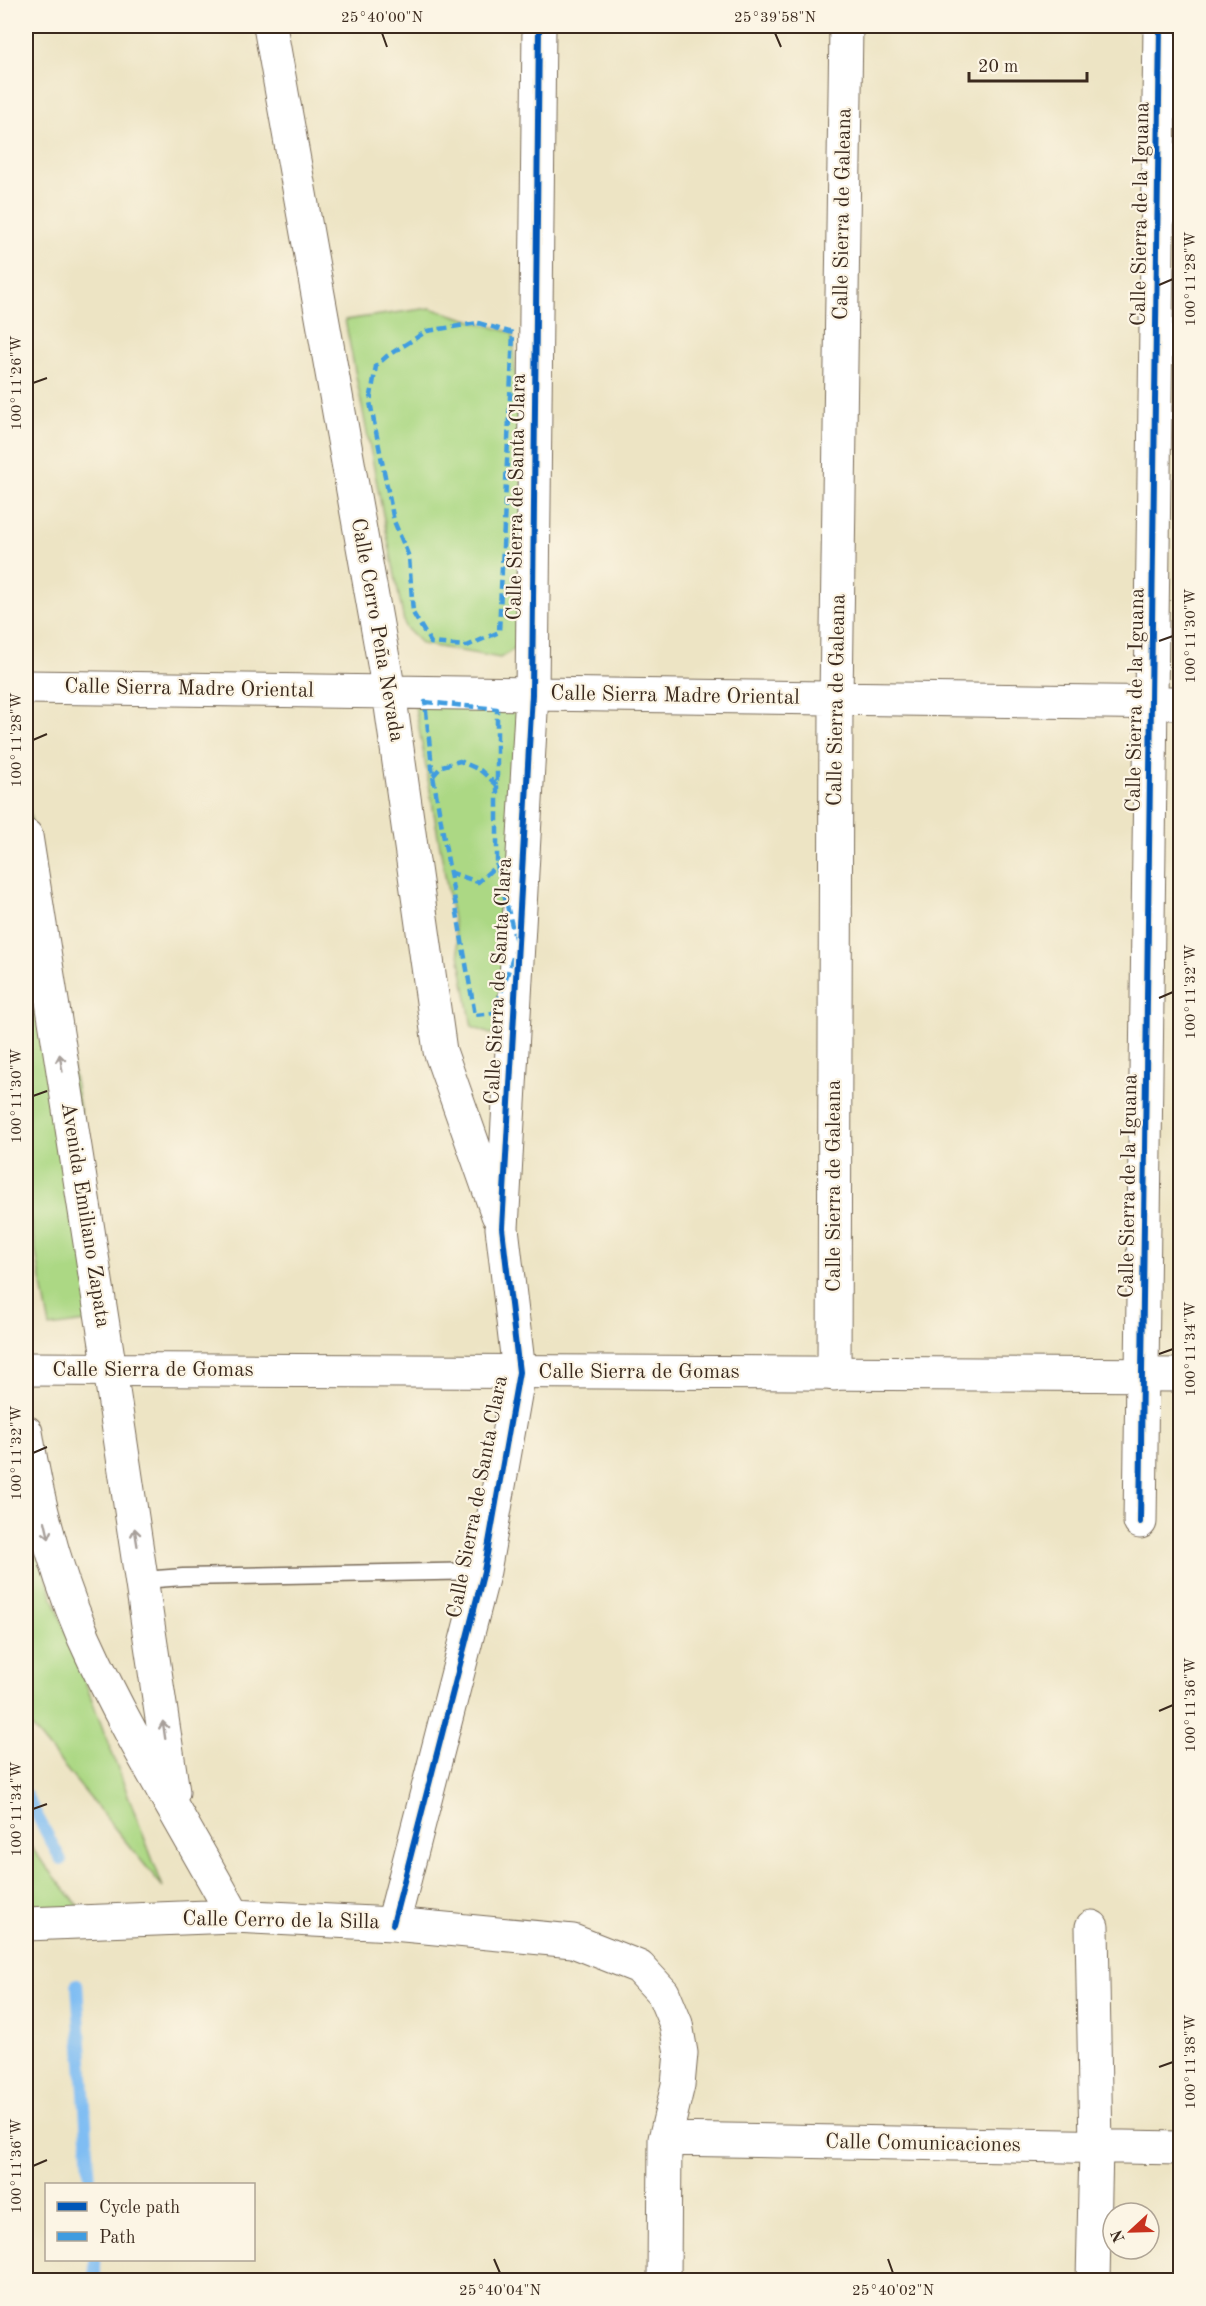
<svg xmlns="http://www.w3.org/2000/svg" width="1206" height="2306" font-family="'Old Standard TT',serif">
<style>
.green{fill:#acd884;stroke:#748151;stroke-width:1.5}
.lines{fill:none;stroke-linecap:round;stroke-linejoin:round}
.stream{stroke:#7fbdf3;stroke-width:12}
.lane-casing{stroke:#796b58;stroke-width:19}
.street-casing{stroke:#796b58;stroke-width:35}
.secondary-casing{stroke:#796b58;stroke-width:35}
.lane{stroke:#fff;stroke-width:16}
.street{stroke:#fff;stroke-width:33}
.secondary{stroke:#fff;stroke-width:33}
.quiet{stroke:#3f9ce0;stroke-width:4.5;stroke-dasharray:9 4.5;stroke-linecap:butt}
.cycleway-casing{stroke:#fcf5e5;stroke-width:10}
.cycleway{stroke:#0057b8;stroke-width:6}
.oneway{stroke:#a79f9a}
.ticks{fill:none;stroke:#3b2a1e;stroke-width:2}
.labels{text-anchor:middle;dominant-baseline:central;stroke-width:4.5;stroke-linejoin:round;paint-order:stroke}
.street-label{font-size:21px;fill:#3b2a1e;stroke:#fcf5e5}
.neatline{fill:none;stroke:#3b2a1e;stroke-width:2}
.ticks-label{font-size:15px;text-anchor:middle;fill:#3b2a1e}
</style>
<rect width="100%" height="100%" fill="#fcf5e5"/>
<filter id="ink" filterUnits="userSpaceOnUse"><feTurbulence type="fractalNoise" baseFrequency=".0167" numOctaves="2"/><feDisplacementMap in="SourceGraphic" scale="12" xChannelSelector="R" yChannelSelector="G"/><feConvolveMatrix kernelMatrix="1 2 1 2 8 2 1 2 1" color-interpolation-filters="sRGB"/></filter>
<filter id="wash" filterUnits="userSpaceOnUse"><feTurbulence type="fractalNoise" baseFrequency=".008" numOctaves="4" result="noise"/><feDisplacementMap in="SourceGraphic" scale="24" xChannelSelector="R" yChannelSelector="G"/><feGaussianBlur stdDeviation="1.35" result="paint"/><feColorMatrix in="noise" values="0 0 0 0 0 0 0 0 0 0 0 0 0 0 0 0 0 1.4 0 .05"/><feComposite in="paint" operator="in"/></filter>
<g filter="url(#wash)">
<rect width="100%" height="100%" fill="#ede4c4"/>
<path class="green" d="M430 308 513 333 531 628 529 640 500 658 422 644 405 627 345 320Z
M413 695 522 704 513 1032 490 1034 472 1027Z
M26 791 115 1318 50 1327 26 1200Z
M26 1506 52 1595 163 1887 26 1720Z
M26 1841 96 1928 26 1925Z"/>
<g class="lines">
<path class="stream" d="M26 1795 61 1860
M77 1984 90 2184
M95 2260V2280"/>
</g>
</g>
<g filter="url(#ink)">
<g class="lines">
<defs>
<path id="lane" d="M143 1580 183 1577 484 1571"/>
<path id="street" d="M270 26 389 692 440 1051 498 1215
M26 687 1180 703
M110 1370 173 1792
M834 1374 836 698 846 26
M26 1432C37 1502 56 1573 84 1638 127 1734 184 1824 234 1916
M1140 1522 1160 26
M26 1924 234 1916 393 1924 573 1941 639 1967 663 1993 676 2024 681 2053 678 2085 665 2139 664 2280
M393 1924 484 1571 519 1372 502 1228 532 694 539 26
M1092 1927 1096 2147 1093 2280
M665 2139 1180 2148"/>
<path id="secondary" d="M26 836 110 1370
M26 1369 1180 1375"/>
</defs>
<use href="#lane" class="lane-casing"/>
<use href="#street" class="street-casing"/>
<use href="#secondary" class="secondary-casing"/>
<use href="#lane" class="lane"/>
<use href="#street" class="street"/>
<use href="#secondary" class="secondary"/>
<path class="quiet" d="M478 323 513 333 499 632 467 646 431 643 413 613 409 557 394 521 370 402 376 366 387 356 427 331Z
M425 702 497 709V865L517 946 494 1013 475 1015 433 776Z
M433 776 442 766 460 761 480 770 497 785
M449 872 478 882 497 865"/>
<defs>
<path id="cycleway" d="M1140 1522 1160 26
M393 1924 484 1571 519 1372 502 1228 532 694 539 26"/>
</defs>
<use href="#cycleway" class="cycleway-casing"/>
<use href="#cycleway" class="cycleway"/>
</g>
<defs><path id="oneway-shaft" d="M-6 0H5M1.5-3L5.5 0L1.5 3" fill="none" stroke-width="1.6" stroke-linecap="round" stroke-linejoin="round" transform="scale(1.5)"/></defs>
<g class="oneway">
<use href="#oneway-shaft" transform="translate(61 1063) rotate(-99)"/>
<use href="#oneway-shaft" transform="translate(47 1530) rotate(77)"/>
<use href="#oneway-shaft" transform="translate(136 1537) rotate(-99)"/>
<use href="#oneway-shaft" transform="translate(164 1730) rotate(-98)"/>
</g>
</g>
<path class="ticks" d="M382 33 387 47M775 33 781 47M1159 285 1173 279M33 383 47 378M1159 641 1173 636M33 740 47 734M1159 998 1173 992M33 1096 47 1091M1159 1354 1173 1349M33 1453 47 1447M1159 1711 1173 1705M33 1809 47 1804M1159 2067 1173 2062M33 2166 47 2160M494 2259 500 2273M888 2259 893 2273"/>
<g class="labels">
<g class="street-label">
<text transform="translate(843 214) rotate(-89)">Calle Sierra de Galeana</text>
<text transform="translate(1141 214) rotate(-89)">Calle Sierra de la Iguana</text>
<text transform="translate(517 497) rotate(-89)">Calle Sierra de Santa Clara</text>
<text transform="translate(377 630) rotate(80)">Calle Cerro Peña Nevada</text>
<text transform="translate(189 689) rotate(1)">Calle Sierra Madre Oriental</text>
<text transform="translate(675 696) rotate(1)">Calle Sierra Madre Oriental</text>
<text transform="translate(837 700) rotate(-89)">Calle Sierra de Galeana</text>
<text transform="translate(1136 700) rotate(-89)">Calle Sierra de la Iguana</text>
<text transform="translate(499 981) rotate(-87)">Calle Sierra de Santa Clara</text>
<text transform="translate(834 1186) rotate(-90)">Calle Sierra de Galeana</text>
<text transform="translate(1129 1186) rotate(-89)">Calle Sierra de la Iguana</text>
<text transform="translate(85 1215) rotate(81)">Avenida Emiliano Zapata</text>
<text x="153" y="1370">Calle Sierra de Gomas</text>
<text x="639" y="1372">Calle Sierra de Gomas</text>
<text transform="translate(478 1497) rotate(-79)">Calle Sierra de Santa Clara</text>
<text transform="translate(281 1921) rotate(1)">Calle Cerro de la Silla</text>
<text transform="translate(923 2144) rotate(1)">Calle Comunicaciones</text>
</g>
</g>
<rect width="1206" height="2306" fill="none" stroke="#fcf5e5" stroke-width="66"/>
<rect x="45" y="2183" width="210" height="78" fill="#fcf5e5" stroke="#afa495" stroke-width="1.5"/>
<rect x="57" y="2202" width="30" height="9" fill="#0057b8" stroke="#afa495" stroke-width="1.5"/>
<text x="99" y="2213" font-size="18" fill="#3b2a1e">Cycle path</text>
<rect x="57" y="2232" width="30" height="9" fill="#3f9ce0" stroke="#afa495" stroke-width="1.5"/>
<text x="99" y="2243" font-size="18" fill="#3b2a1e">Path</text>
<g transform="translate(1131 2231) rotate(248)"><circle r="28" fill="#fcf5e5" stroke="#afa495" stroke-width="1.5"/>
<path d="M0-4.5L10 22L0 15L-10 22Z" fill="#c8321e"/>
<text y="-9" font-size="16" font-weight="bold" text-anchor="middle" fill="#3b2a1e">N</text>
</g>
<path d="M969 72v9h118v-9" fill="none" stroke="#3b2a1e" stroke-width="3"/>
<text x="978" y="72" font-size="18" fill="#3b2a1e" stroke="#fcf5e5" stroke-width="4.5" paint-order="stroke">20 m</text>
<rect x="33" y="33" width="1140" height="2240" class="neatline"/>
<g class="ticks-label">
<text x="382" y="22">25°40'00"N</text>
<text x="775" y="22">25°39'58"N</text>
<text transform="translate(1190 279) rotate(-90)" y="5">100°11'28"W</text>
<text transform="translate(16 383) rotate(-90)" y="5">100°11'26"W</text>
<text transform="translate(1190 636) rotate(-90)" y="5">100°11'30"W</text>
<text transform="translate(16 740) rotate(-90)" y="5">100°11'28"W</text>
<text transform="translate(1190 992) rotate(-90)" y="5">100°11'32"W</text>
<text transform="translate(16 1096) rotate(-90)" y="5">100°11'30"W</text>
<text transform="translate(1190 1349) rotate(-90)" y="5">100°11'34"W</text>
<text transform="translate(16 1453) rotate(-90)" y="5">100°11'32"W</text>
<text transform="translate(1190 1705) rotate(-90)" y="5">100°11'36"W</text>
<text transform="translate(16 1809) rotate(-90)" y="5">100°11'34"W</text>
<text transform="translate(1190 2062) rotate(-90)" y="5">100°11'38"W</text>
<text transform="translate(16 2166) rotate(-90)" y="5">100°11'36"W</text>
<text x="500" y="2295">25°40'04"N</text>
<text x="893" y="2295">25°40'02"N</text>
</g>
</svg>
